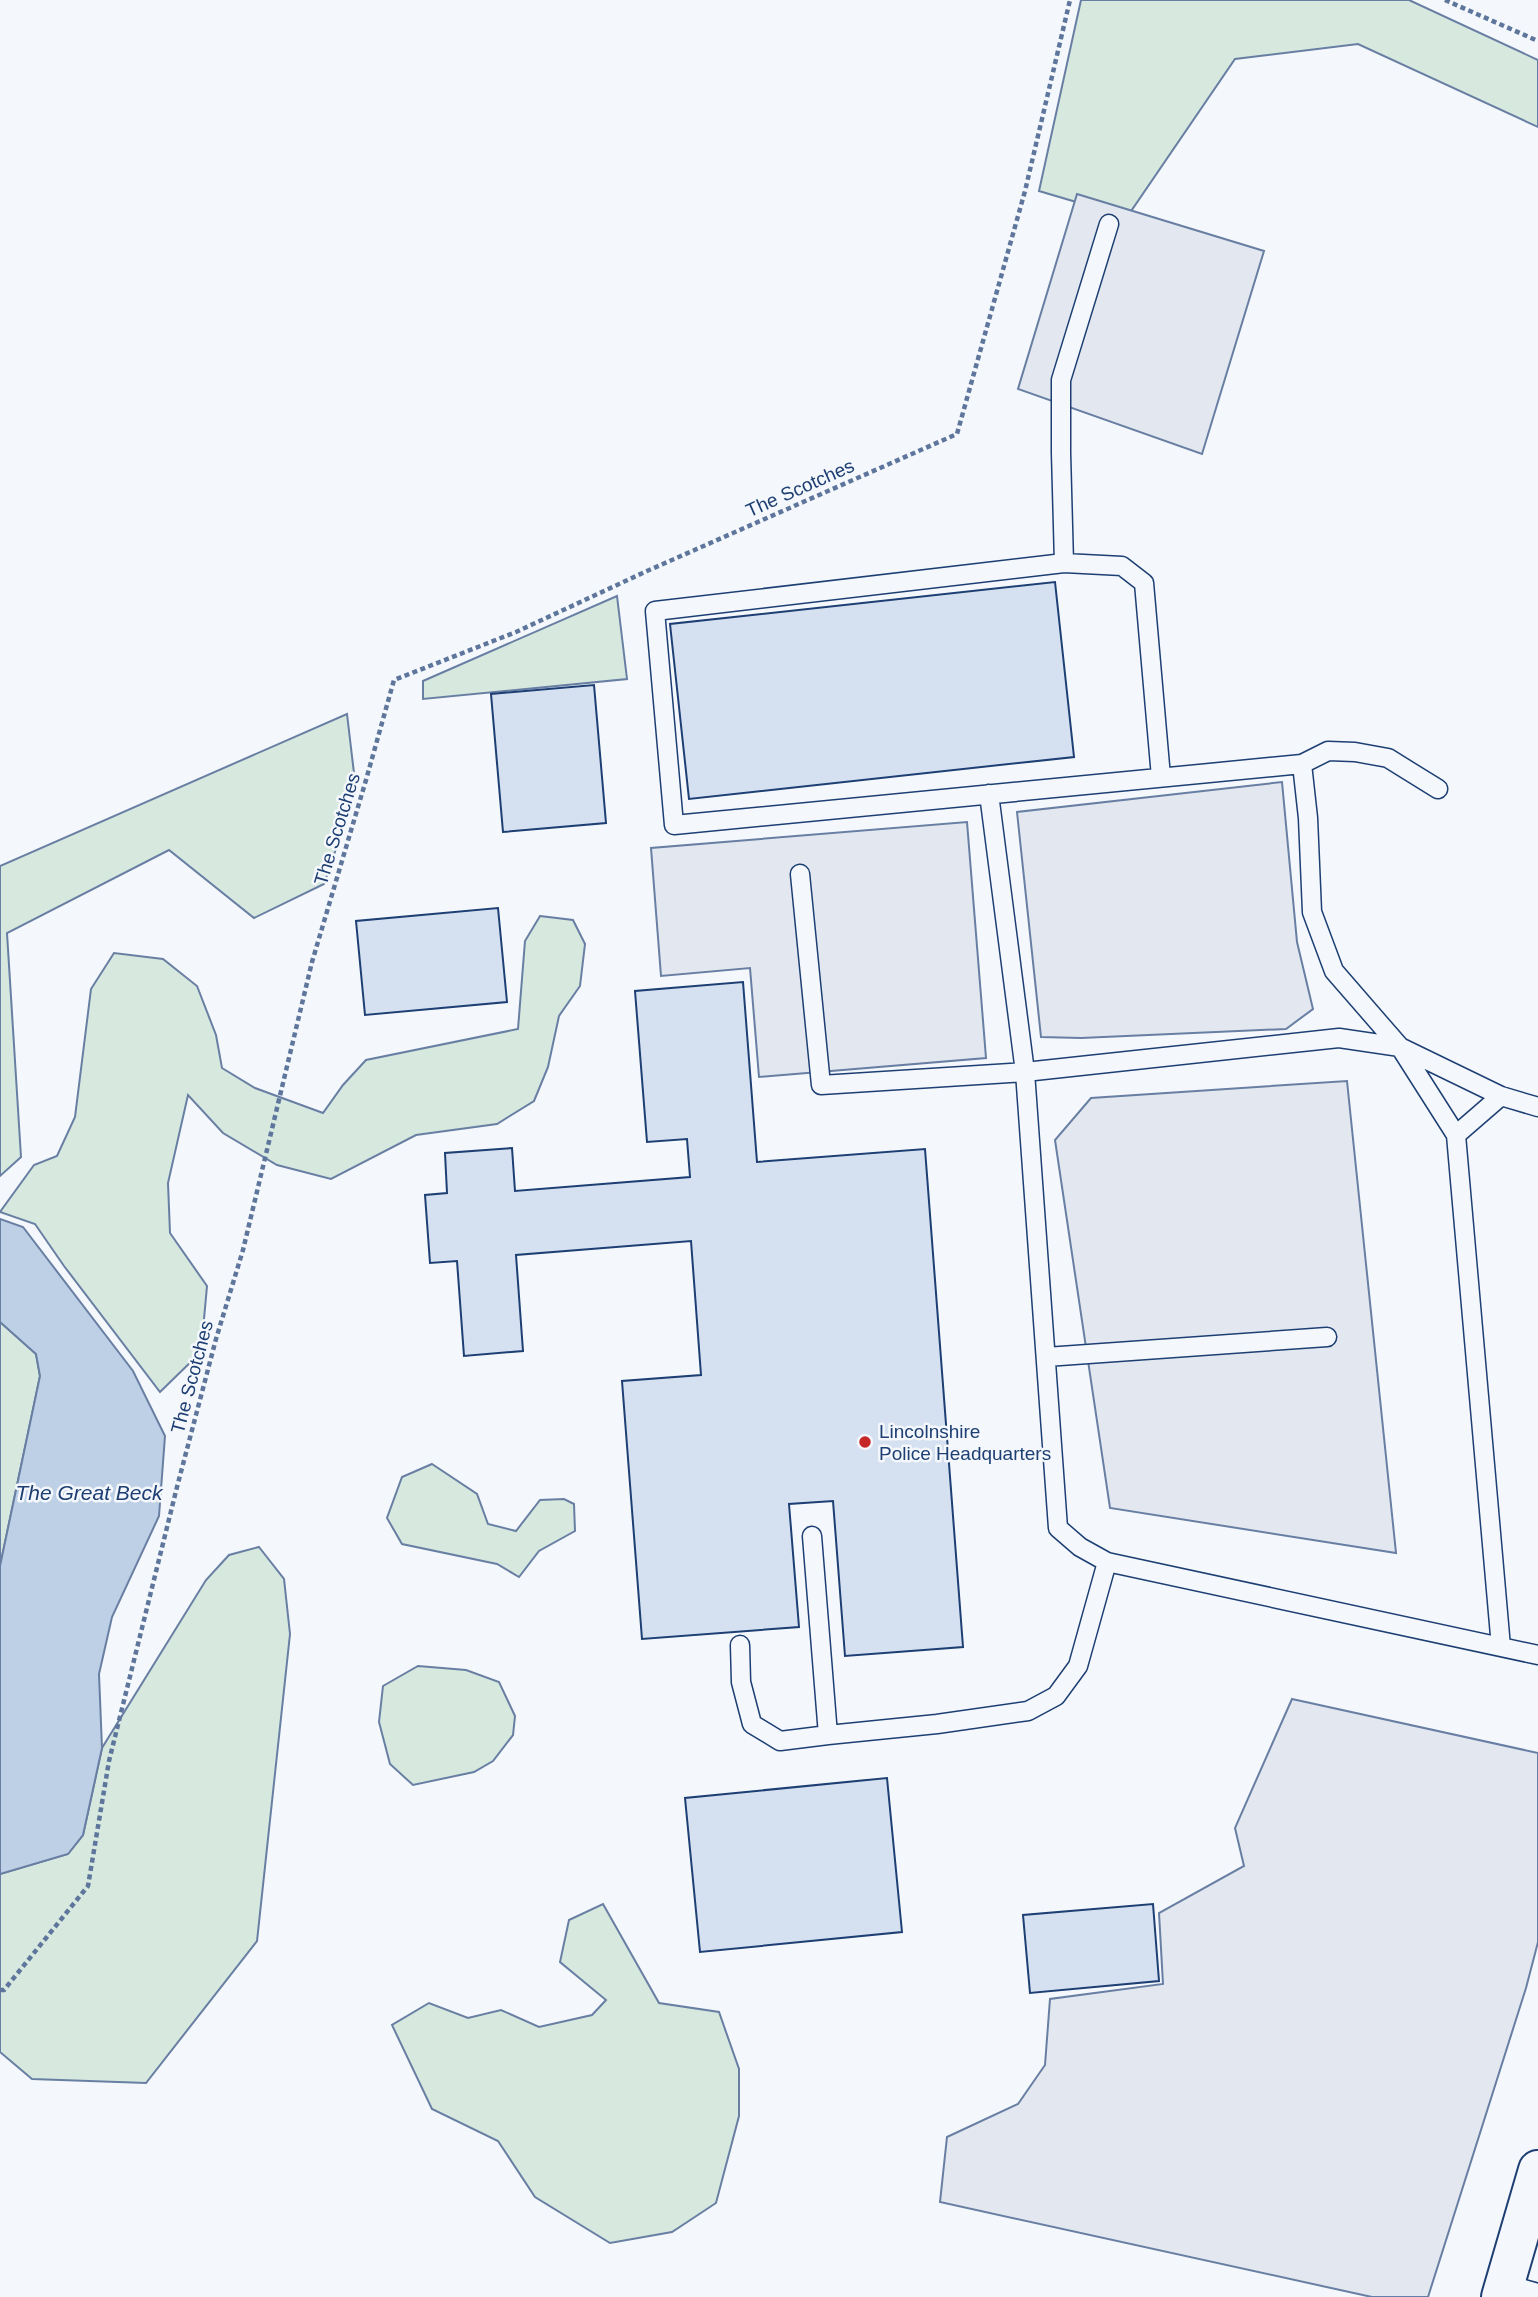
<svg xmlns="http://www.w3.org/2000/svg" width="1538" height="2297" font-family="Helvetica,sans-serif">
<style>
.green{fill:#d7e8df;stroke:#687fa3;stroke-width:2}
.parking{fill:#e3e8f0;stroke:#687fa3;stroke-width:2}
.water{fill:#bed0e5;stroke:#687fa3;stroke-width:2}
.building{fill:#d5e0f0;stroke:#1d3f73;stroke-width:2}
.lines{fill:none;stroke-linecap:round;stroke-linejoin:round}
.lane-casing{stroke:#1d3f73;stroke-width:21}
.secondary-casing{stroke:#1d3f73;stroke-width:42}
.path{stroke:#5e769c;stroke-width:4.5;stroke-dasharray:5 3.5;stroke-linecap:butt}
.lane{stroke:#f4f7fb;stroke-width:18}
.secondary{stroke:#f4f7fb;stroke-width:38}
.poi-dot{fill:#c62828;stroke:#f4f7fb;stroke-width:2.5}
.labels{text-anchor:middle;dominant-baseline:central;stroke-width:5;stroke-linejoin:round;paint-order:stroke}
.street-label{font-size:19px;fill:#1d3f73;stroke:#f4f7fb}
.poi-label{font-size:19px;fill:#1d3f73;stroke:#f4f7fb;text-anchor:start}
.water-label{font-size:21px;font-style:italic;fill:#1d3f73;stroke:#f4f7fb}
</style>
<rect width="100%" height="100%" fill="#f4f7fb"/>
<path class="green" d="M1081 0H1409L1538 60V127L1358 44 1235 59 1127 217 1039 191Z
M617 596 627 679 423 699V681Z
M347 714 356 790 324 884 254 918 169 850 7 933 21 1157 0 1176V866Z
M540 916 573 920 585 944 580 986 559 1016 548 1067 534 1101 497 1124 416 1135 331 1179 277 1165 223 1133 188 1095 168 1183 170 1233 207 1286 201 1352 160 1392 64 1266 35 1224 0 1212 34 1165 57 1156 75 1117 91 989 114 953 163 959 197 986 216 1035 222 1068 255 1088 323 1113 343 1085 366 1060 518 1029 525 941Z
M0 1322 36 1354 40 1376 0 1566Z
M432 1464 477 1494 488 1524 516 1531 540 1500 564 1499 574 1504 575 1531 539 1551 519 1577 497 1564 402 1544 387 1518 402 1477Z
M259 1547 284 1579 290 1634 257 1941 146 2083 32 2079 0 2052V1874L68 1854 83 1835 102 1748 206 1580 229 1555Z
M418 1666 466 1670 499 1682 515 1716 513 1735 493 1761 474 1772 413 1785 390 1764 379 1722 383 1686Z
M603 1904 659 2003 719 2012 739 2069V2116L716 2203 672 2232 610 2243 535 2197 498 2141 432 2109 392 2025 429 2003 468 2018 501 2010 539 2027 592 2015 606 2000 560 1962 569 1920Z"/>
<path class="parking" d="M1077 194 1264 251 1202 454 1018 389Z
M1282 782 1297 942 1313 1009 1286 1029 1081 1038 1041 1037 1017 812Z
M967 822 986 1058 759 1077 750 968 661 976 651 848Z
M1347 1081 1396 1553 1110 1508 1055 1140 1091 1098Z
M1292 1699 1538 1753V1942L1526 1988 1428 2297H1372L940 2202 947 2137 1018 2104 1045 2065 1050 1999 1163 1984 1159 1913 1244 1866 1235 1828Z"/>
<path class="water" d="M0 1219 23 1227 133 1371 165 1436 159 1516 112 1617 99 1674 102 1748 83 1835 68 1854 0 1874V1566L40 1376 36 1354 0 1322Z"/>
<path class="building" d="M1055 582 1074 757 689 799 670 624Z
M594 685 606 823 503 832 491 694Z
M498 908 507 1002 365 1015 356 921Z
M743 982 757 1162 925 1149 963 1647 845 1656 833 1501 789 1504 799 1627 642 1639 622 1381 701 1375 691 1241 516 1255 523 1351 464 1356 457 1261 430 1263 425 1195 447 1193 445 1153 512 1148 515 1191 690 1177 687 1139 647 1142 635 991Z
M887 1778 902 1932 700 1952 685 1798Z
M1153 1904 1159 1981 1030 1993 1023 1915Z"/>
<g class="lines">
<defs>
<path id="lane" d="M1109 224 1061 380V453L1064 563 1122 566 1144 583 1161 777
M1064 563 655 611 674 825 1302 764 1308 818 1312 912 1334 971 1400 1047 1456 1135 1501 1647
M1302 764 1328 751 1355 752 1388 758 1438 789
M800 874 821 1085 1025 1072 1339 1038 1400 1047 1501 1096 1538 1107
M1456 1135 1501 1096
M1046 1357 1327 1337
M812 1536 828 1735 937 1724 1028 1711 1056 1696 1078 1666 1107 1562 1080 1547 1058 1528 1025 1072 989 794
M1107 1562 1538 1655
M740 1645 741 1682 752 1724 780 1741 828 1735
M1505 2284 1538 2293"/>
<path id="secondary" d="M1501 2297 1538 2170"/>
</defs>
<use href="#lane" class="lane-casing"/>
<use href="#secondary" class="secondary-casing"/>
<path class="path" d="M1445 0 1538 41
M0 1990H4L88 1886 109 1761 177 1487 216 1339 243 1250 312 962 366 780 394 680 516 632 647 571 957 434 1025 191 1070 0"/>
<use href="#lane" class="lane"/>
<use href="#secondary" class="secondary"/>
</g>
<circle class="poi-dot" cx="865" cy="1442" r="7"/>
<g class="labels">
<g class="street-label">
<text transform="translate(800 488) rotate(-24)">The Scotches</text>
<text transform="translate(337 829) rotate(-73)">The Scotches</text>
<text transform="translate(192 1377) rotate(-75)">The Scotches</text>
</g>
<g class="poi-label">
<text x="879" y="1431">Lincolnshire<tspan x="879" dy="22">Police Headquarters</tspan></text>
</g>
<g class="water-label">
<text x="89" y="1492">The Great Beck</text>
</g>
</g>
</svg>
